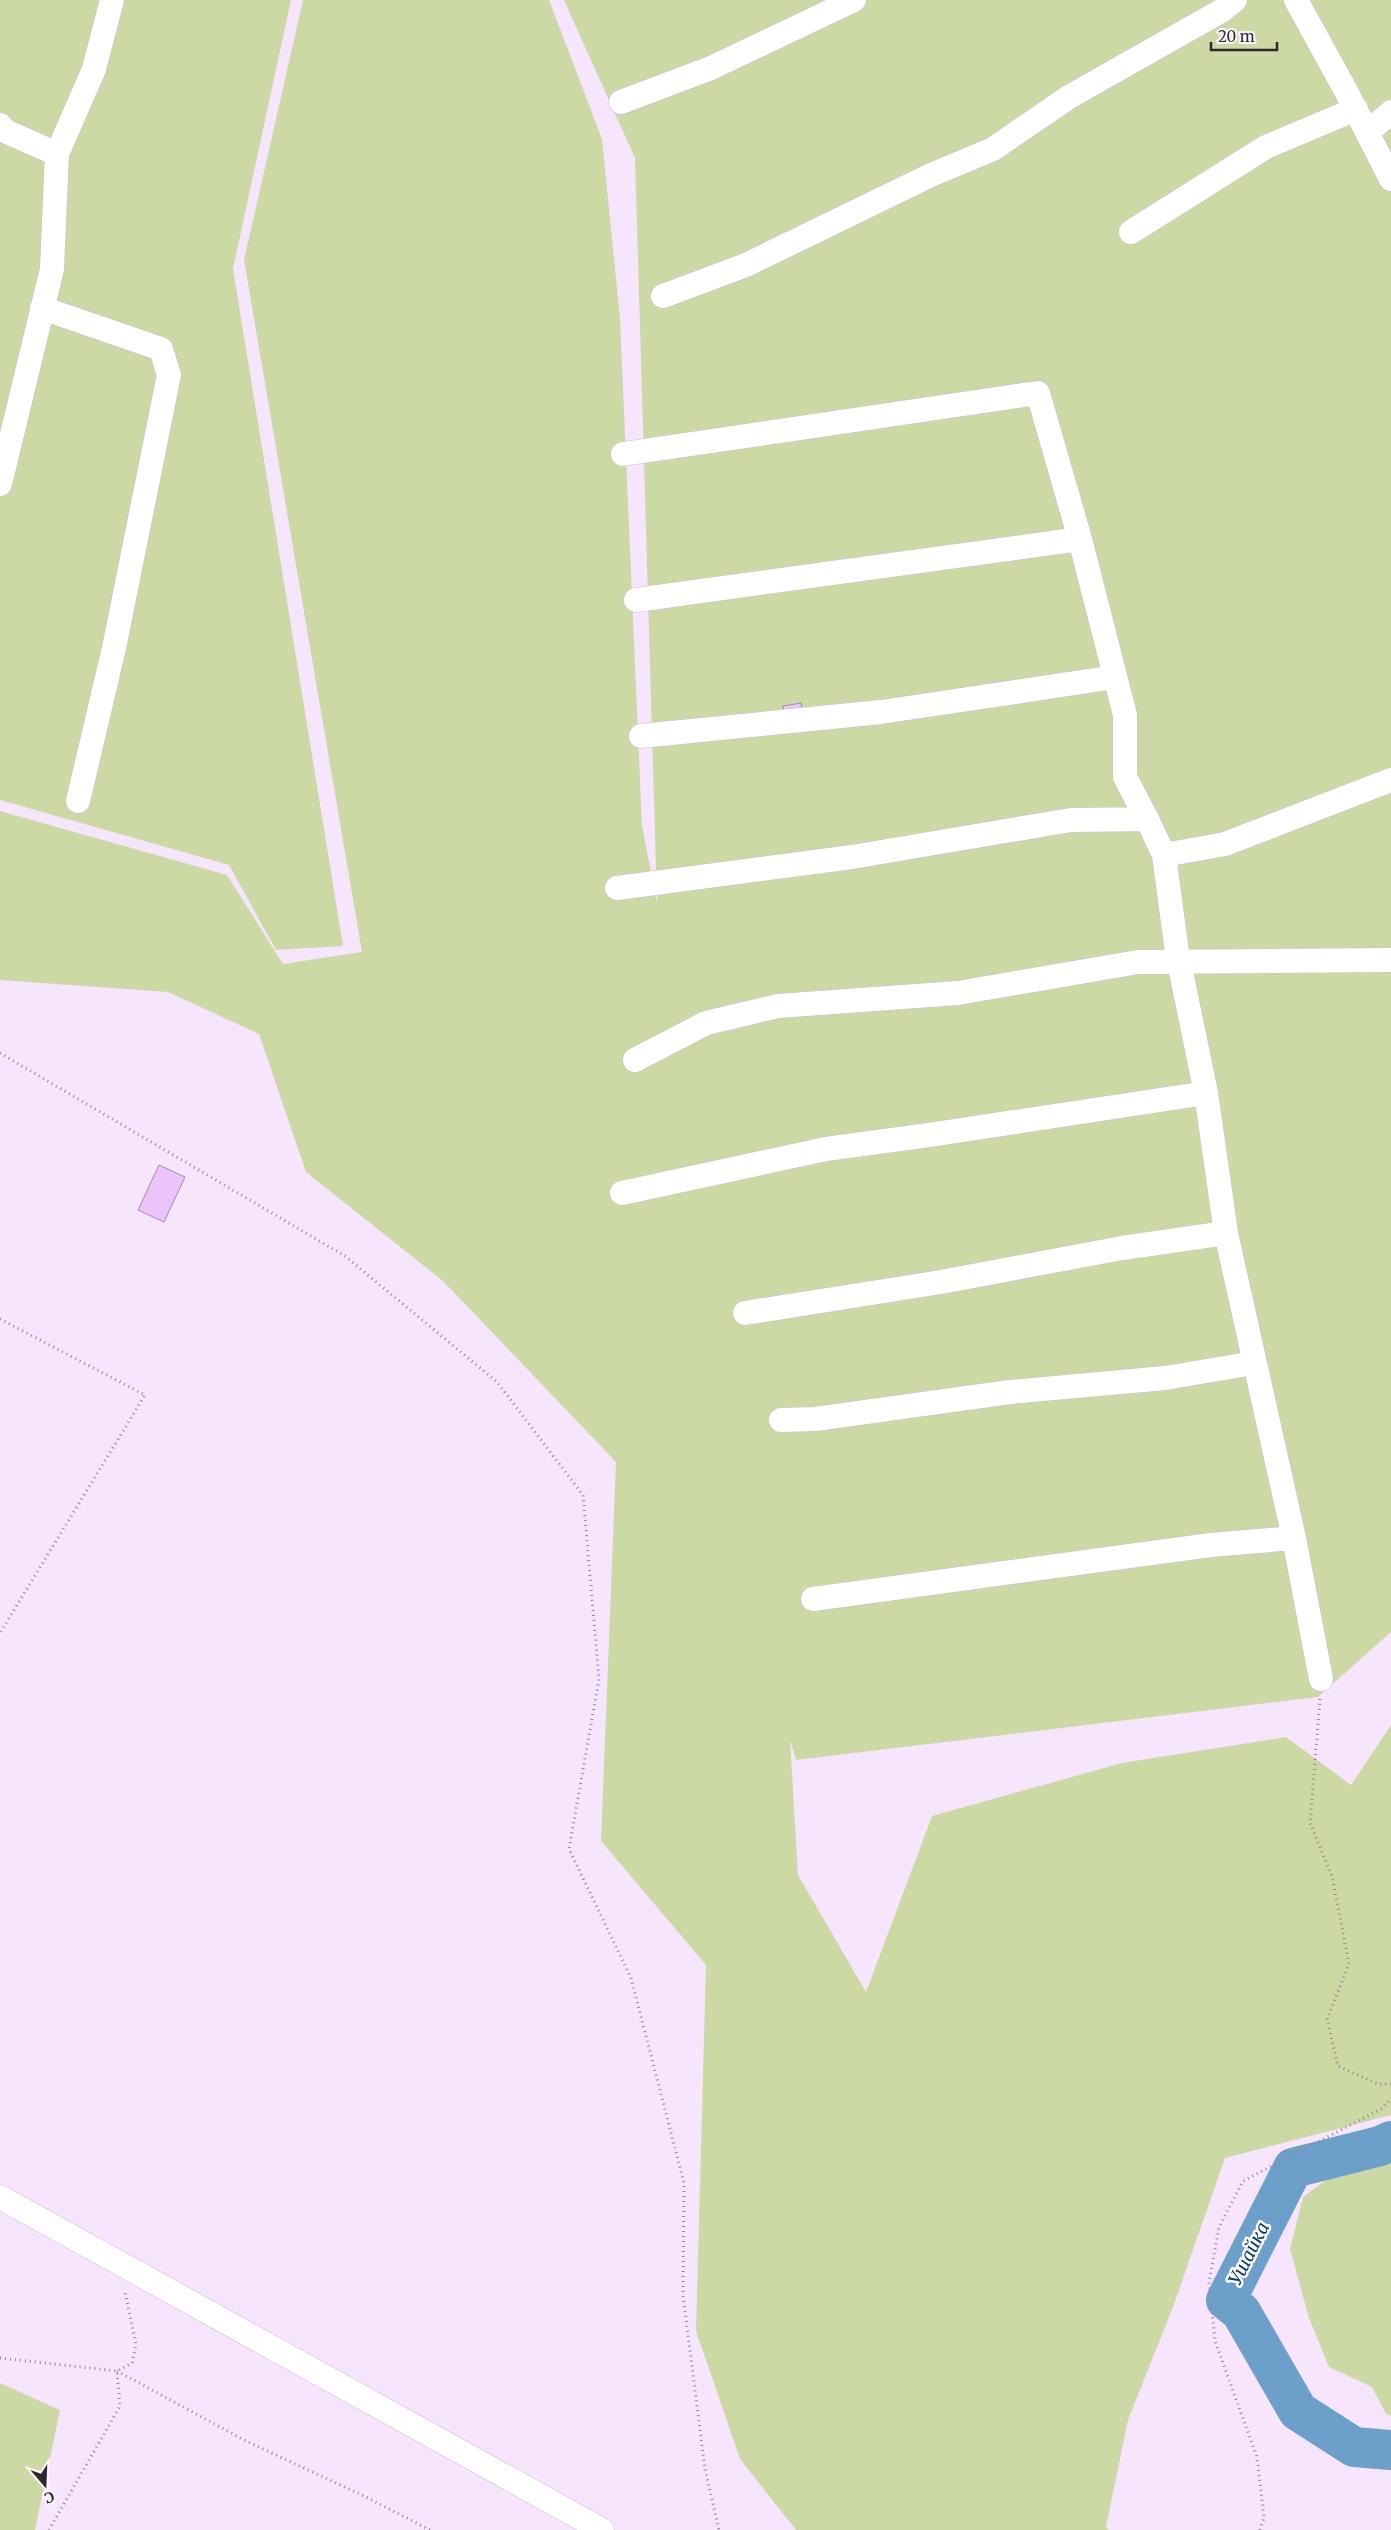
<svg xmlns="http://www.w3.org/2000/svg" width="1391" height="2530" font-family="Merriweather,serif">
<rect width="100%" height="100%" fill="#f7e5fd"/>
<path fill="#ccd9a5" d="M0,0h291l-58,269 110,677 -67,4 -47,-85 -229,-65z
M303,0h246l53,139 18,180 22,507 15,77 -22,-745 -71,-158h827v1632l-73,65 -522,63 -6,-20 8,135 68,117 66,-176 190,-53 164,-26 65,48 40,-60v390l-166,43 -52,149 -45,113 -22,107 3,3h-313l-56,-71 -44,-128 10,-366 -105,-124 15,-379 -173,-181 -137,-109 -47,-138 -91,-42 -168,-12v-169l227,64 56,89 79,-12 -118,-692z
M1391,2163v253l-5,-2 -14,-27 -43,-20 -20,-49 -19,-69 13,-52 35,-26z
M0,2383l60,27 -25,120h-35z"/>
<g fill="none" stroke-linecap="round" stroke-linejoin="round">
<path stroke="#6c9fca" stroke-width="40" d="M1391,2141l-11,5 -87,22 -67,132 15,12 57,99 56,36 37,3"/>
</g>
<path fill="#edc4f9" stroke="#a28da8" d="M801,703l2,11 -18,3 -2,-11z
M159,1165l26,12 -21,45 -26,-12z"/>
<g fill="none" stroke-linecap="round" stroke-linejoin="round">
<g stroke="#d0bbd7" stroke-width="25">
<path id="minor" d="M1296,0l50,91 45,88
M621,102l90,-34 143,-68
M0,125l5,6 52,23
M1368,132l23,-20
M1131,232l135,-85 90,-38
M663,296l83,-31 185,-90 62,-26 76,-52 152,-86 14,-11
M42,308l119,41 8,26 -55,273 -36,153
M623,454l415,-61 42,146 45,176v62l22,42
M0,484l52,-215 5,-115 37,-85 18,-69
M636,600l444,-61
M641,736l240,-24 234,-35
M1164,855l61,-11 166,-64
M617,888l235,-31 219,-37 76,-1 17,36 13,97 29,141 20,140 68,305 27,141
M635,1060l71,-37 72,-17 180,-13 180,-31 253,-2
M622,1193l204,-44 103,-14 277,-42
M745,1313l196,-31 181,-34 104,-15
M781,1420l34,-1 195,-27 155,-14 89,-15
M813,1599l398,-54 83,-7
M0,2197l602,333"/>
</g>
<path stroke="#938597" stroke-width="3" stroke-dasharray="1 4" stroke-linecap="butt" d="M0,1053l345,203 152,126 86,113 16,184 -30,170 62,129 53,205 -1,112 22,174 14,61
M0,1319l145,76 -145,238
M1320,1699l-10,124 22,53 17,88 -22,55 11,47 40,18h13
M0,2358l117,13 15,-8 4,-19 -11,-52
M117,2371l129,70 118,55 66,34
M49,2530l71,-124 -3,-35
M1260,2530l4,-13 -7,-60 -42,-116 -6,-59 10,-55 24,-46 138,-72 10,-10"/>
<use href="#minor" stroke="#fff" stroke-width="24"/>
</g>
<g text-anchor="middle" stroke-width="5" stroke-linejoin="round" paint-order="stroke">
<g font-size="18" font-style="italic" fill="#003f68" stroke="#fdf8fe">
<text transform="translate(1249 2254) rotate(-63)" y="6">Ушайка</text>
</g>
</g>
<g transform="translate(45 2485) rotate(161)" stroke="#fdf8fe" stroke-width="4" paint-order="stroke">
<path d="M0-4L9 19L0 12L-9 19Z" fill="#2f2631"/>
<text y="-8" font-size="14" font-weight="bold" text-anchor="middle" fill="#2f2631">С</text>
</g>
<path d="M1211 42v8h66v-8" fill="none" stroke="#2f2631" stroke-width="2.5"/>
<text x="1218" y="42" font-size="15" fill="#2f2631" stroke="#fdf8fe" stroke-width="4" paint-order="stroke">20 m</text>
</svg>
